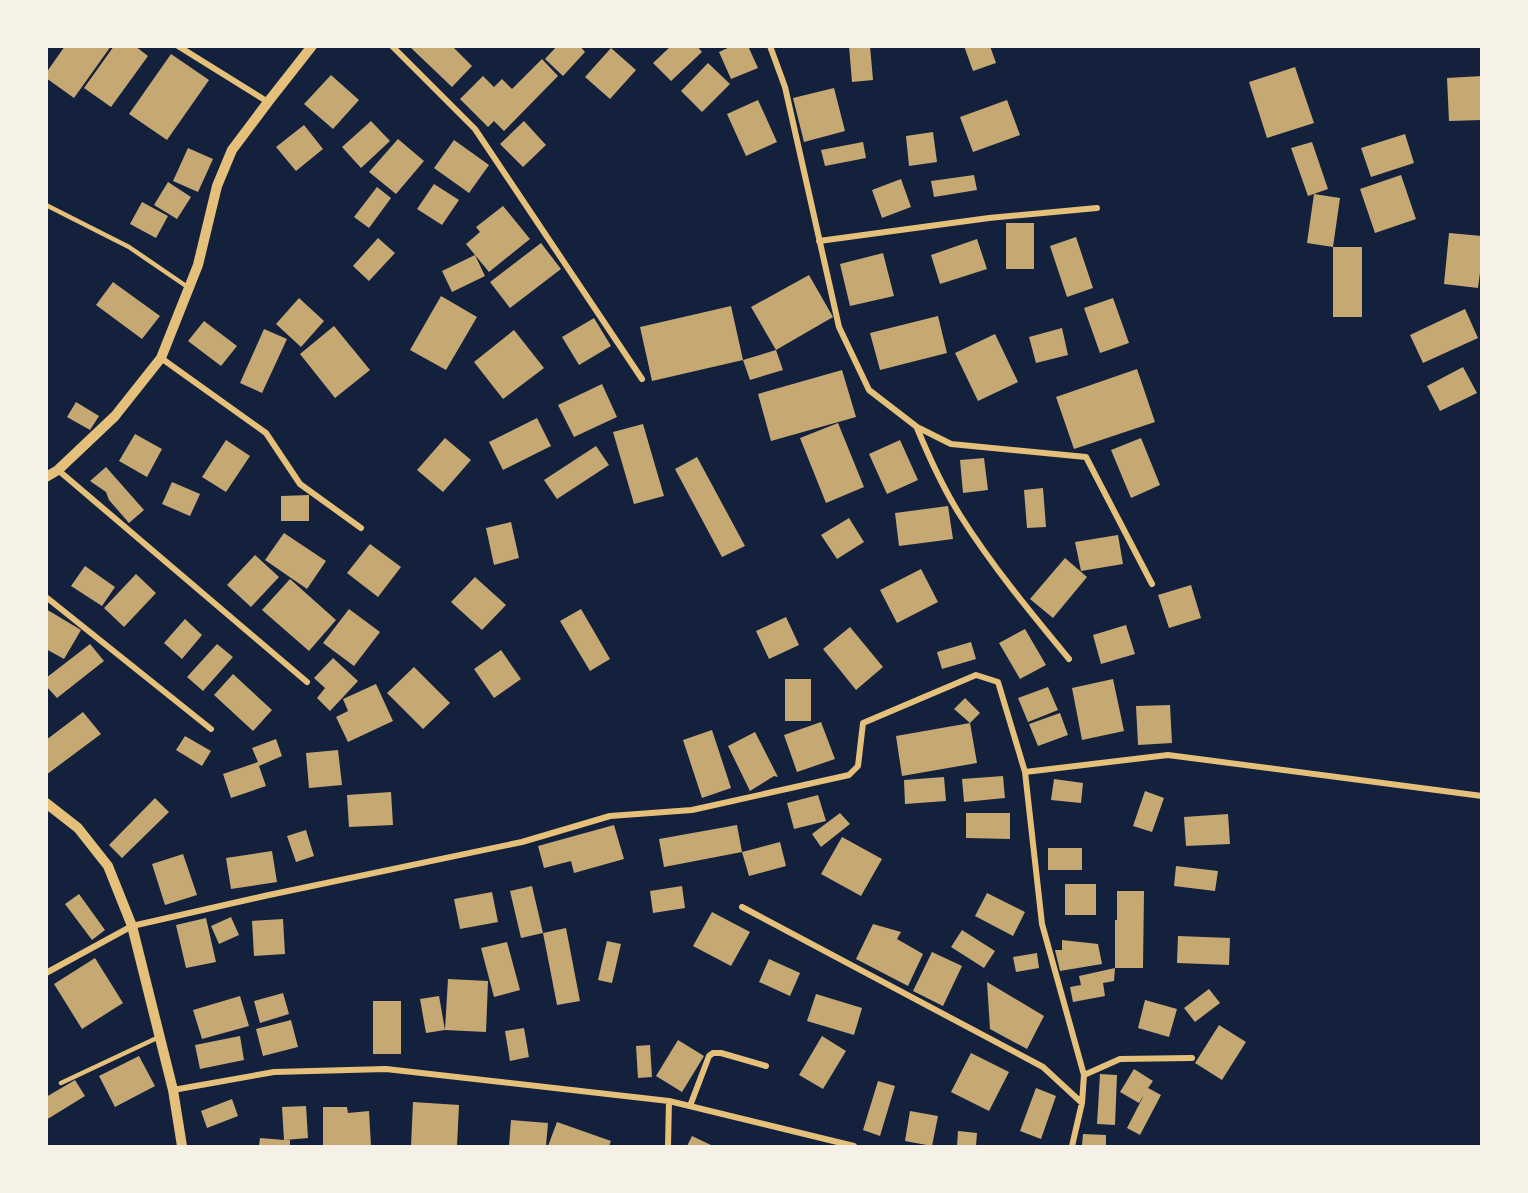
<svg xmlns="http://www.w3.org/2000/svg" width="1528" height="1193" font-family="'Asap Condensed',sans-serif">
<rect width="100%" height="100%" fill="#14213d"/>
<path fill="#c6a872" d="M65,46h46l-37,52 -28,-20v-5z
M114,46h21l13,10 -37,51 -27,-19z
M409,46h43l20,20 -20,21z
M557,46h23l5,6 -22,24 -18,-17z
M671,46h26l5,6 -31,29 -18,-18z
M732,46h16l10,22 -27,11 -12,-27z
M849,46h21l3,34 -21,2z
M964,46h26l6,17 -23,8z
M611,48l25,22 -26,29 -25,-22z
M171,54l38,26 -42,60 -38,-26z
M542,59l16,17 -54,55 -10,-10 -6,6 -28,-28 23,-23 11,11 8,-8 10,10z
M708,63l22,21 -28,28 -21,-21z
M1295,67l19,56 -47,15 -18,-56z
M331,75l28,25 -26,29 -29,-25z
M1482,76v44l-33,1 -2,-43z
M834,88l11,43 -41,11 -11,-44z
M758,100l19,42 -31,14 -19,-42z
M1007,100l13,35 -47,17 -13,-35z
M371,121l19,20 -29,27 -19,-21z
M524,121l22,24 -23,22 -23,-23z
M304,125l19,24 -27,22 -20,-24z
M933,132l4,30 -28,4 -3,-30z
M1405,134l9,29 -43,14 -10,-29z
M398,139l26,22 -28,33 -27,-22z
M454,140l35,25 -20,28 -35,-25z
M863,142l3,16 -41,8 -4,-16z
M1312,142l16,47 -20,7 -17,-48z
M188,148l25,11 -15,33 -25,-11z
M974,175l3,15 -43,7 -3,-16z
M1401,175l15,44 -41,14 -15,-44z
M901,179l10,28 -29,11 -10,-28z
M168,182l23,15 -14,22 -23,-14z
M434,184l25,16 -17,25 -25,-16z
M377,187l14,11 -22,30 -15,-11z
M1314,194l26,4 -7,49 -26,-4z
M142,202l26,14 -12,22 -26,-14z
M503,206l27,33 -41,33 -23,-28 14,-12 -4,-5z
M1006,223h28v46h-28z
M1449,233l33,3v21l-4,31 -34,-4z
M1076,237l17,51 -26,9 -17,-51z
M378,238l17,15 -26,28 -16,-15z
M977,239l10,30 -47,15 -9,-29z
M541,243l20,26 -51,39 -20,-26z
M1333,247h29v70h-29z
M883,253l11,43 -44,10 -10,-42z
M475,255l10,21 -33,16 -10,-21z
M809,275l24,42 -57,33 -25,-43z
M113,282l47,34 -18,23 -46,-34z
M441,296l36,21 -31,53 -36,-20z
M299,298l25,23 -23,26 -25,-23z
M1113,298l16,45 -29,10 -16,-45z
M731,306l12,54 -91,21 -12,-54z
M1465,309l13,29 -55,25 -13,-28z
M938,316l9,37 -67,17 -10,-37z
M594,318l17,28 -32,19 -17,-28z
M204,321l33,25 -16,20 -33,-25z
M334,326l36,44 -35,28 -35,-44z
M1062,328l6,27 -32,8 -7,-26z
M264,329l23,10 -25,54 -22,-10z
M514,330l30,38 -41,31 -29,-37z
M995,334l23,48 -40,19 -23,-48z
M776,350l7,20 -33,10 -7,-20z
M1463,367l14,26 -37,18 -13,-25z
M1137,369l18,53 -81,27 -18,-52z
M842,370l14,47 -85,24 -13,-47z
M602,384l15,33 -43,20 -16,-32z
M76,402l23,14 -9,14 -23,-13z
M537,418l14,28 -48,24 -14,-28z
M838,423l26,64 -38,16 -26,-65z
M643,424l21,72 -30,8 -21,-72z
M135,434l27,15 -15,28 -28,-16z
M445,438l26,22 -28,32 -26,-22z
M1141,438l19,47 -29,13 -20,-48z
M226,440l24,16 -24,36 -24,-15z
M900,440l18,40 -31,14 -18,-40z
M596,446l13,19 -52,34 -13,-19z
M697,457l48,89 -23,11 -47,-88z
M984,458l4,32 -25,3 -3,-33z
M106,467l38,43 -15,13 -20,-23 -3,-8 -16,-11z
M172,482l28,12 -10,22 -28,-12z
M1043,488l3,39 -19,1 -3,-38z
M309,495v26h-28v-25z
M948,506l5,33 -54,7 -4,-33z
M849,518l15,24 -27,17 -16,-24z
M511,522l8,36 -25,7 -8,-37z
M284,533l42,28 -19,28 -42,-29z
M1118,535l5,29 -42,7 -6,-29z
M370,544l31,23 -23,30 -31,-24z
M255,555l24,22 -28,30 -24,-22z
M1065,558l22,19 -34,41 -23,-19z
M85,566l30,21 -13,19 -31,-20z
M921,569l17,33 -41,21 -17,-33z
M136,574l20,19 -32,34 -20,-19z
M475,577l31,28 -24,25 -31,-28z
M290,579l46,41 -27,31 -47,-41z
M1191,585l10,33 -32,10 -11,-33z
M46,609l35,21 -17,29 -18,-10z
M349,609l31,23 -26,34 -31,-23z
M581,609l29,50 -20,12 -30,-50z
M786,617l13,28 -30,14 -13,-28z
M185,619l17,16 -20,24 -18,-16z
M1126,625l9,29 -34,10 -8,-29z
M850,627l33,40 -27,23 -33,-41z
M1025,629l21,36 -26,14 -21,-36z
M971,642l5,17 -34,10 -5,-17z
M90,644l14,17 -47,37 -11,-12v-8z
M217,644l16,13 -30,34 -16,-14z
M501,650l20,29 -27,19 -20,-29z
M333,658l25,23 -28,30 -13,-13 8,-10 -11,-10z
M414,667l36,36 -27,26 -36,-36z
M233,674l39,36 -19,21 -39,-36z
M785,679h26v42h-26z
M1113,679l11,52 -42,9 -10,-52z
M376,684l17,37 -45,21 -12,-25 12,-6 -5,-12z
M1048,687l10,23 -30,12 -10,-24z
M965,698l15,15 -10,10 7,40 -75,13 -6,-40 74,-13 -16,-14z
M1170,705l2,38 -34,2 -2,-39z
M83,712l18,22 -55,41v-35z
M1060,713l8,22 -30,11 -9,-22z
M821,722l14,37 -38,13 -13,-37z
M712,730l19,58 -29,10 -19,-58z
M755,732l23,45 -4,-1 -24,15 -22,-45z
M185,736l26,15 -9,15 -26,-16z
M276,739l6,17 -23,10 7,20 -35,12 -8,-24 35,-12 -6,-14z
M338,750l4,35 -33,3 -3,-35z
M1003,776l2,22 -41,4 -2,-23z
M944,777l2,24 -41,3 -1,-24z
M1054,779l29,4 -2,20 -30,-3z
M1145,791l19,7 -12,34 -19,-6z
M391,792l2,33 -44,2 -2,-32z
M818,795l8,26 -32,8 -7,-26z
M155,798l14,14 -47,46 -13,-13z
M840,813l10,11 -29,23 -9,-13z
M966,813h44v26l-44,-1z
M1228,814l2,30 -44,2 -2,-29z
M614,825l10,34 -50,14 -3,-12 -27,7 -6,-22z
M737,825l5,27 -78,15 -5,-28z
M306,830l8,26 -18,6 -9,-26z
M842,837l40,22 -21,37 -40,-22z
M780,842l6,24 -37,10 -7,-24z
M1048,848h34v22h-34z
M272,851l5,31 -46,7 -5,-31z
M183,854l14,41 -32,10 -13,-41z
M1176,866l42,5 -3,20 -41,-5z
M1065,884h31v31h-31z
M532,886l11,47 -22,5 -11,-47z
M682,886l3,22 -32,5 -3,-22z
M1117,891h27l-1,77h-28v-48h2z
M492,892l6,30 -38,7 -6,-30z
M987,893l38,19 -12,24 -38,-20z
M79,894l26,36 -13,10 -27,-36z
M712,912l38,20 -19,34 -38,-20z
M231,917l8,18 -20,9 -8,-18z
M206,918l10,44 -30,6 -10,-43z
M283,919l2,35 -31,2 -2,-35z
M873,924l28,8 -4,7 26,15 -15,32 -52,-27z
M566,928l14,73 -23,4 -14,-72z
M962,930l33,21 -11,17 -33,-21z
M1178,936l52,2 -1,27 -52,-2z
M1062,940l36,4 4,20 -42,7 -5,-21h7z
M607,941l14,3 -9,39 -14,-3z
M507,942l13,48 -26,7 -13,-49z
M932,952l30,14 -19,40 -30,-15z
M1037,953l2,15 -23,4 -3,-15z
M95,958l28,45 -41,26 -28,-45z
M769,959l31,14 -10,23 -31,-14z
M1115,968l-1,13 -11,2 2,13 -32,6 -3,-15 11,-2 -2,-9z
M448,979l40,2 -2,51 -41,-2 -19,3 -6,-34 19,-3 6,34z
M987,982l57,34 -17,33 -37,-20z
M1209,989l11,14 -25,19 -11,-14z
M283,993l6,21 -29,9 -6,-22z
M816,994l46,14 -8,27 -47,-14z
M240,996l9,30 -47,13 -9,-29z
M1145,1000l32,9 -8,28 -31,-9z
M373,1001h28v53h-28z
M291,1020l7,27 -35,9 -7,-27z
M1219,1025l27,17 -24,38 -27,-17z
M524,1028l5,29 -19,4 -5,-30z
M240,1036l4,24 -44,9 -5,-24z
M822,1036l24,15 -23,38 -24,-14z
M678,1040l26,16 -22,36 -26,-16z
M650,1045l2,32 -14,1 -2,-32z
M971,1053l38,19 -20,39 -38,-19z
M139,1056l16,30 -40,21 -16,-31z
M1134,1069l19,12 -5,7 13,7 -21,40 -13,-7 17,-33 -5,8 -19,-11z
M1100,1074l17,1 -2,50 -18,-1z
M75,1080l10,16 -39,24v-23z
M878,1081l17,5 -15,50 -17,-6z
M1036,1088l20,8 -15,43 -21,-8z
M232,1099l6,17 -31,12 -6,-17z
M413,1102l46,3 -2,41h-46z
M306,1106l2,32 -23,2h5v6h-31l1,-8 24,2 -2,-33z
M323,1107h24l1,6 21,-2 2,35h-48z
M910,1111l28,5 -6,30 -27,-5z
M511,1120l37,3 -2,23h-37z
M557,1122l54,19 -2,5h-61z
M958,1131l19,2 -1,13h-19z
M1083,1134l23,1v11h-24z
M692,1136l21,10h-26z"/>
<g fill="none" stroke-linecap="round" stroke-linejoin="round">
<path stroke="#e5c07b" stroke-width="4.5" d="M46,205l83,42 60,41
M61,1083l98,-46"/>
<path stroke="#e5c07b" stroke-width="6" d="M178,46l90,56
M392,46l83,83 167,250
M770,46l15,41 54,240 30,63 48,37 34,17 135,13 66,127
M819,241l170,-23 108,-10
M161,358l105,75 34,51 61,44
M917,428c12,29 26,60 43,87 32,51 71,98 109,144
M58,470l249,212
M46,597l165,132
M1025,772l17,152 42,151 -2,28 -10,43
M742,907l301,160 39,36
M46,973l86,-47 137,-31 253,-53 88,-26 82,-6 157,-35 9,-9 5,-43 113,-48 22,7 27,90 143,-17 314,41
M1084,1075l36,-16 72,-1
M173,1090l101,-18 112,-3 283,32 185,45
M690,1106l19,-50 4,-3h8l45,13
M668,1146l1,-45"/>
<path stroke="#e5c07b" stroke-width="10" d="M46,477l12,-7 57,-54 46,-58 37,-93 19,-79 15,-36 36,-48 44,-56
M46,803l32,25 30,38 24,60 41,164 9,56"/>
</g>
<rect width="1528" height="1193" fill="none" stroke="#f6f1e7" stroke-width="96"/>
</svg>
